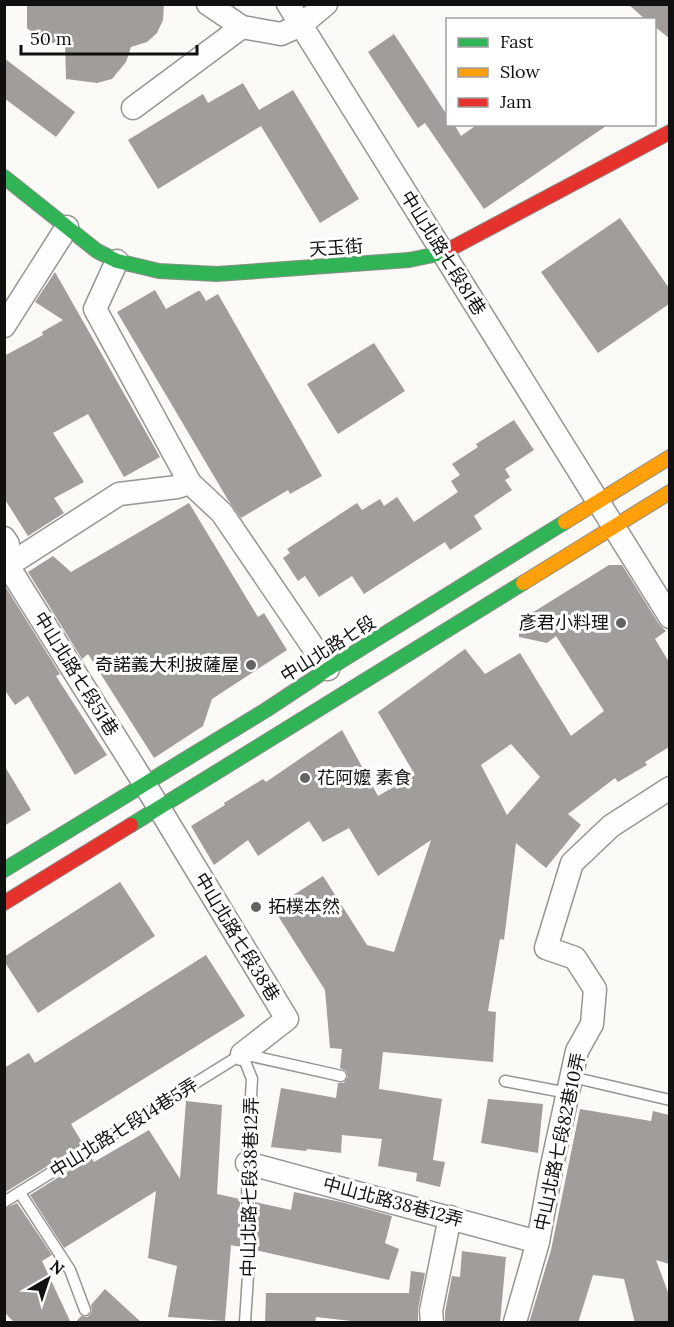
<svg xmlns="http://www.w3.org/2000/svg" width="674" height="1327" font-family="Lora,'Noto Sans TC',serif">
<rect width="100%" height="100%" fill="#fcfaf6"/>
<path fill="#a09d9b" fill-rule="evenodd" d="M27,4h137l-1,16 -6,13 -10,9 -16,5 -5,15 -14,17 -15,4 -31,-4 -1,-38 -20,3 -18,-16z
M628,4h41v34l-15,-12v-6h-8z
M394,34l53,81v9h7l7,12 17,-12h131l-125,85 -59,-86 -7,5 -50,-76z
M4,58l71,54 -19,25 -52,-39z
M243,83l16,27 34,-20 66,109 -39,24 -59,-97 -103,63 -30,-49 75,-46 5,9z
M620,218l49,70v16l-71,49 -57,-81z
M55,272l105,185 -36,20 -36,-63 -35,19 31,49 -30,16 10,15 -36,23 -24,-38v-142l39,-21 -1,-3 21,-12 -28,-18z
M155,290l11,19 32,-18h2l6,10 12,-7 104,182 -32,18 -2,-4 -47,28 -13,-18 -111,-188z
M374,343l31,48 -67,43 -31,-50z
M514,420l20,30 -29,19 5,8 -5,3 7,10 -38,26 8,13 -32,21 -5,-8 -81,52 -12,-18 -33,21 -14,-21 -7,5 -15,-23 7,-5 -3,-4 70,-46 5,7 18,-11 4,7 13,-9 17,25 44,-30 -7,-11 9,-6 -8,-11 26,-17 -2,-3z
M189,503l69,114 6,-4 23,37 -75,49 -9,27 -49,32 -66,-104 -6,5 -54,-87 25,-16 18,16z
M609,565h13l37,59 7,7 -11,8 14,23v85l-24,15 2,3 -29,17 -3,-4 -47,36 13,11 -35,43 -30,-25 -12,97 -4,-1 -12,72 8,1 -3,50 -110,-10 -4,37 63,10 -9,61 12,2 -5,25 -24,-6 1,-8 -39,-7 4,-27 -40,-4 -1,18 -34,-4 -1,2 -35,-4 10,-59 55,10 2,-15h6l4,-6 -2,-6 -6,-3 2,-19 -12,-1 -5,-58 -52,-82 50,-32 44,69 27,7 37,-112 -53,36 -29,-48 -26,14 -14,-21 -51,35 -10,-16 -34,25 -23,-39 34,-21 -1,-2 39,-24 3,3 76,-52 36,66 37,-21 -37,-63 87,-63 20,25 35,-21 51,83 33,-25 -48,-75 -9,7 -28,-6v-21l16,-5zM511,744l29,33 -33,38 -26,-50z
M5,586l55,88 -4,2 51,79 -32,20 -47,-79 -13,9 -11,-16z
M4,765l27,45 -27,16z
M120,882l35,54 -117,77 -34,-52v-4z
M206,955l39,61 -174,108 12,20 -79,49v-125l25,-15 6,10z
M488,1099l55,5 -5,49 -57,-10z
M186,1101l36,4 -5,89 23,5v48l-9,-2 -6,76 -57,-4 9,-51 -29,-8 8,-67 -92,57 -34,-53 61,-38 3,5 55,-32 31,49z
M580,1109l71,12 2,-10 16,4v149l-13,-4 13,35v28h-34l-11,-44 -31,-4 -15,48h-49l22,-73z
M294,1192l47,10 51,14 -7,27 14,6 -10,31 -134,-30v-48l36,8z
M17,1203l35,52 -10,6 29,62h-56l-11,-11v-103z
M462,1251l44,6 -6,66h-55v-11l7,-36 8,1z
M411,1271l14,2 -7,36v14h-49l-53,-6 -1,6h-50l1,-30h143z
M105,1289l37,34h-67l6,-7 6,1 3,-2 2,-4 -1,-6z"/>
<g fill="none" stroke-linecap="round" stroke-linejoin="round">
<g stroke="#969594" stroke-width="13">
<path id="lane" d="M242,1054l10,25 -5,84 1,113 -3,46
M243,1054l98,22
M572,1077l98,23
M505,1081l63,12
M20,1193l50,77 15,40
M4,1202l238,-148"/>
</g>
<g stroke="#969594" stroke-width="25">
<path id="street" d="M208,4l34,23 39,7 20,-9 25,-21
M288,4l382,613
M133,108l109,-81
M117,261l-22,48 95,174 32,30 106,156
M4,326l63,-99
M4,538l4,6v22l136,217 143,236 -45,35
M4,568l115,-74 58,-7 13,-4
M247,1163l291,79
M432,1322l-1,-11 19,-94
M515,1322l23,-80 13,-72 26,-119 15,-27 3,-35 -20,-31 -29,-10 26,-85 39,-37 59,-38"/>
</g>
<g stroke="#8d8c8a" stroke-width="16">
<path id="fast" d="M4,177l93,74 20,10 42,10 58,3 192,-14 34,-7 7,-4
M131,825l392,-242
M4,870l262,-160 62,-41 237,-147"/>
</g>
<g stroke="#8d8c8a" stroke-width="16">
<path id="slow" d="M565,522l105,-65
M523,583l147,-91"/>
</g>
<g stroke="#8d8c8a" stroke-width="16">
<path id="jam" d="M450,249l220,-117
M4,903l127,-78"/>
</g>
<use href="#lane" stroke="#fffefe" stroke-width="10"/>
<use href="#street" stroke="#fffefe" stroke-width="22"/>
<use href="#fast" stroke="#30b455" stroke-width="14"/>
<use href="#slow" stroke="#ff9f0a" stroke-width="14"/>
<use href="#jam" stroke="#e5322d" stroke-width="14"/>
</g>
<g fill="#636260" stroke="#fff" stroke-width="2">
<circle cx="621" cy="623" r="6"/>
<circle cx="251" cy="665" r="6"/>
<circle cx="305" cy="778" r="6"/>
<circle cx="256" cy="907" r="6"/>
</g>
<g text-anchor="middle" stroke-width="6" stroke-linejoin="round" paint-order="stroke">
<g font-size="18" fill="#101010" stroke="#fff">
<text transform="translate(336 248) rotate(-4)" y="6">天玉街</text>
<text transform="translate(443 253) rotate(58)" y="6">中山北路七段81巷</text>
<text transform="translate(328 649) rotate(-32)" y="6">中山北路七段</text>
<text transform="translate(76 674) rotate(58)" y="6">中山北路七段51巷</text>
<text transform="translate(237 937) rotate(59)" y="6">中山北路七段38巷</text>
<text transform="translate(124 1128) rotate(-32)" y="6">中山北路七段14巷5弄</text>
<text transform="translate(560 1142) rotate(-78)" y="6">中山北路七段82巷10弄</text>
<text transform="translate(250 1187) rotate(-89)" y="6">中山北路七段38巷12弄</text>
<text transform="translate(393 1202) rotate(15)" y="6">中山北路38巷12弄</text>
</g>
<g font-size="18" fill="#101010" stroke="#fff" text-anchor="end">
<text x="609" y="629">彥君小料理</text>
<text x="239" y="671">奇諾義大利披薩屋</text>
<text x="317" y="784" text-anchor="start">花阿嬤 素食</text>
<text x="268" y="913" text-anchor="start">拓樸本然</text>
</g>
</g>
<rect width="674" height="1327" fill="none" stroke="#101010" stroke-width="12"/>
<rect x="446" y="18" width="210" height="108" fill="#ffffff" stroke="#9f9f9f" stroke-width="1.5"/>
<rect x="458" y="38" width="30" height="9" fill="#30b455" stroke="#9f9f9f" stroke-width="1.5"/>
<text x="500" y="48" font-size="18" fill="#101010">Fast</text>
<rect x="458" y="68" width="30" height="9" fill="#ff9f0a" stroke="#9f9f9f" stroke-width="1.5"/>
<text x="500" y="78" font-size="18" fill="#101010">Slow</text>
<rect x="458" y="98" width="30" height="9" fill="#e5322d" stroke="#9f9f9f" stroke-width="1.5"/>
<text x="500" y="108" font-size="18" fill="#101010">Jam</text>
<g transform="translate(48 1279) rotate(39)" stroke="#ffffff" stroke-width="4.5" paint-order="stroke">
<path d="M0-4.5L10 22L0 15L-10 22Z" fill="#101010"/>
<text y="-9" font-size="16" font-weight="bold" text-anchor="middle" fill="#101010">N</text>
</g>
<path d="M21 45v9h176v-9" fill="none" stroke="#101010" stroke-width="3"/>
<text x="30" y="45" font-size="18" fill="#101010" stroke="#ffffff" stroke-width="4.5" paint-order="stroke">50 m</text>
</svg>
